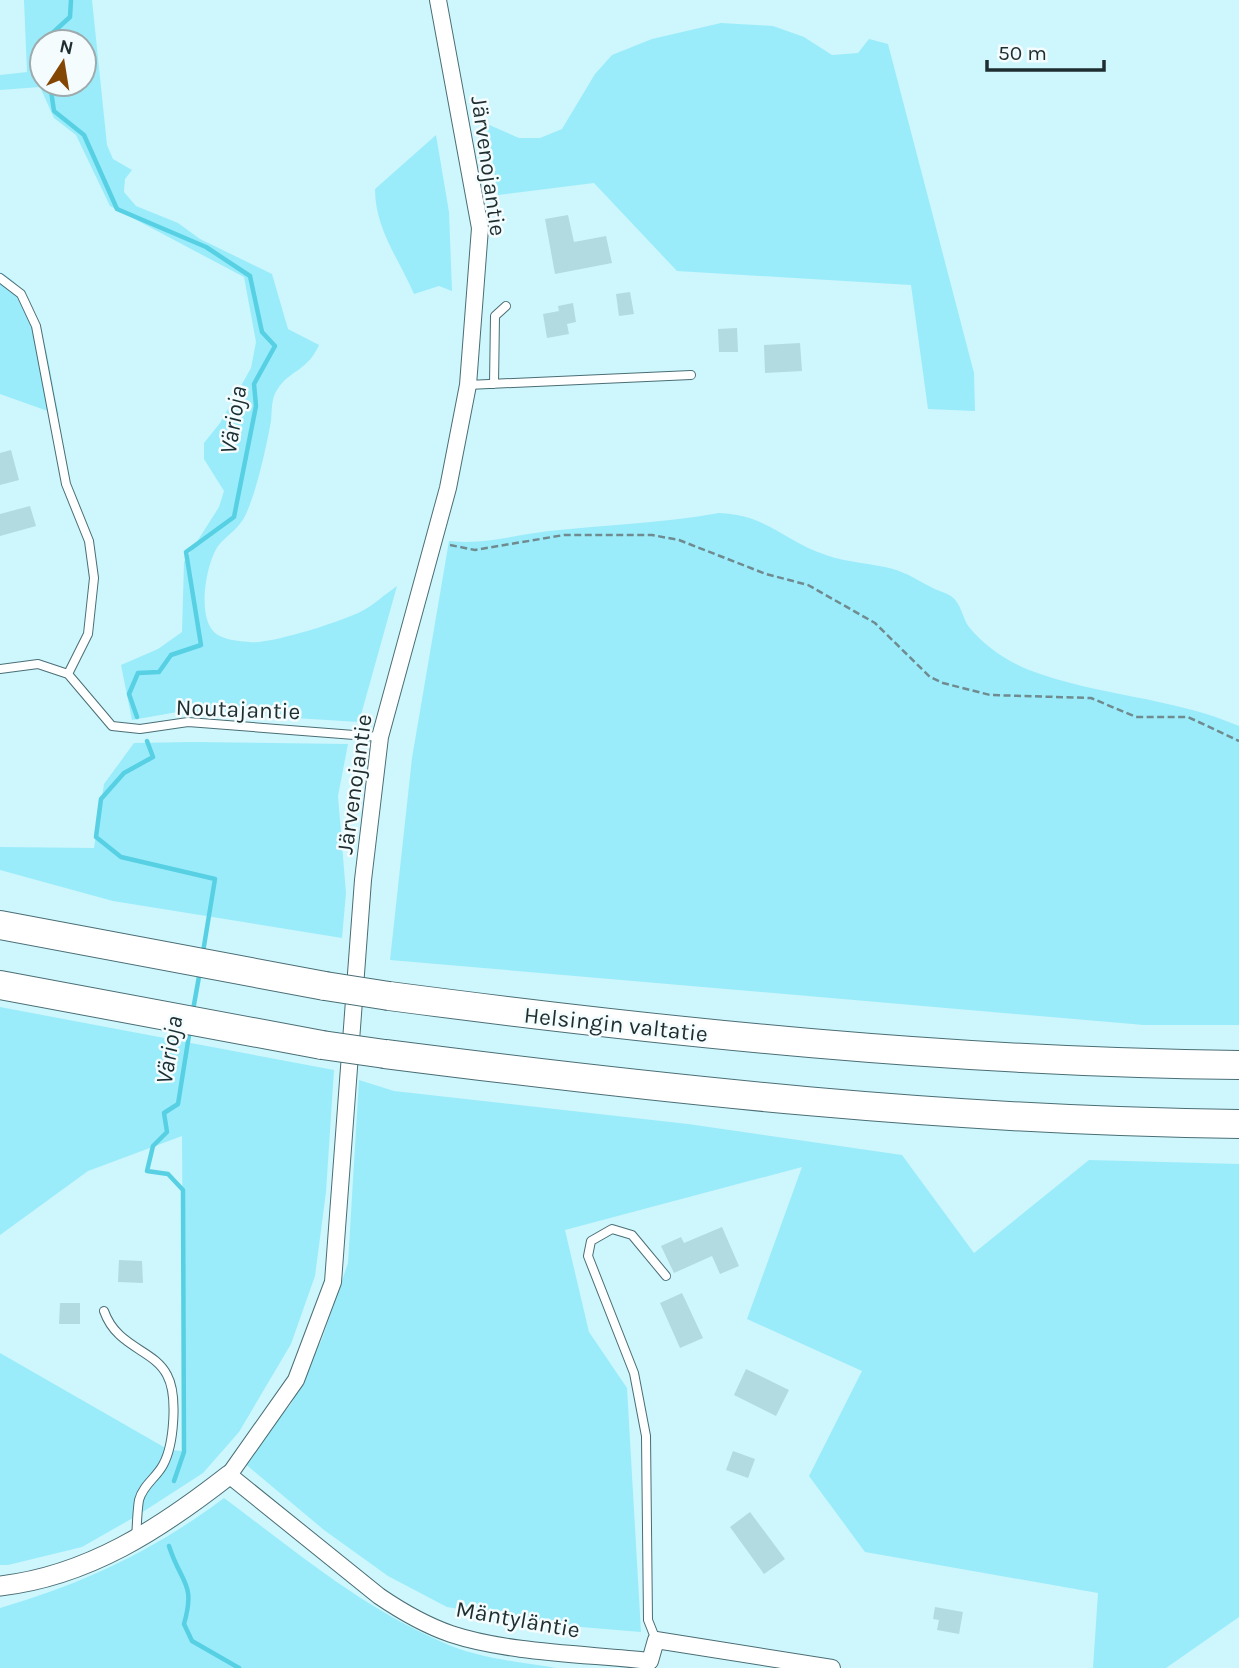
<svg xmlns="http://www.w3.org/2000/svg" width="1239" height="1668" font-family="Karla,sans-serif">
<rect width="100%" height="100%" fill="#cef6fd"/>
<path fill="#9aecfa" fill-rule="evenodd" d="M24,0h68l15,145 6,14 19,11 -7,9 -1,13 12,14 42,17 22,16 72,35 16,55 31,16c-12,27 -30,25 -42,45 -6,9 -5,21 -6,31 -5,27 -14,69 -25,93 -6,14 -19,21 -28,32 -12,18 -21,69 -4,86 8,8 25,9 35,10 20,3 94,-21 113,-31 12,-6 23,-17 35,-25l-38,136 -176,-11 -51,9 -11,-55 37,-16 24,-17 2,-70 35,-55 5,-16 -20,-32v-16l16,-20 31,-55 5,-26 -12,-65 -134,-71 -34,-71 -22,-17 -14,-31 -40,3v-15l27,-3zM42,42h42v42h-42z
M721,23l52,3 31,11 28,18 26,-2 11,-14 19,5 86,329 1,38 -47,-2 -17,-124 -234,-14 -83,-88 -96,12 -11,-71 32,14h21l22,-9 33,-55 17,-19 40,-16z
M436,135l13,77 3,79 -13,-5 -25,8c-15,-35 -39,-65 -39,-105z
M0,272c45,23 48,97 59,143l-59,-21z
M719,513c49,2 65,28 107,42 22,8 45,8 67,14 14,4 26,12 38,18 6,4 14,5 20,9 11,8 11,22 18,31 15,19 38,34 60,43 68,26 143,27 210,56v299h-95l-754,-65 22,-202 37,-217c38,4 64,-6 100,-10 57,-6 114,-8 170,-18z
M194,742l154,2 -10,52 8,97 -4,45 -229,-37 -113,-31v-23l94,1 10,-64 30,-41z
M0,1007l334,63 -8,122 -11,84 -24,68 -52,88 -36,41 -65,42 -56,32 -74,18h-8v-212l169,97 15,1 -2,-315 -94,35 -88,64z
M359,1080l35,11 294,33 214,31 72,98 115,-93 150,4v453l-73,51h-73l5,-75 -233,-41 -56,-76 53,-105 -115,-52 55,-152 -237,63 24,102 38,56 14,244 -84,-7 -110,-18 -59,-31 -64,-46 -81,-68 48,-58 31,-65 26,-76z
M224,1498c70,52 137,109 218,144 34,16 77,20 114,26h-556v-60c85,-25 153,-57 224,-110z"/>
<g fill="none" stroke-linecap="round" stroke-linejoin="round">
<path stroke="#57d0e3" stroke-width="4.5" d="M47,42v-4l23,-21 1,-17
M50,84l4,27 30,24 33,74 89,38 44,29 12,56 13,14 -21,38 2,22 -22,111 -48,35 15,93 -30,10 -12,17 -21,1 -9,21 8,23
M147,741l6,16 -29,16 -23,26 -5,38 25,20 94,22 -12,73
M193,1010l7,-39
M174,1481l10,-29 -1,-262 -15,-16 -21,-3 6,-25 14,-14 -3,-19 14,-9 12,-75
M169,1546c12,38 27,36 15,78l8,17 47,27"/>
</g>
<path fill="#b2dae1" d="M568,215l6,27 32,-6 6,27 -57,11 -10,-55z
M630,292l4,22 -15,2 -3,-22z
M573,303l3,19 -9,2 2,10 -22,4 -4,-24 16,-3 -1,-5z
M737,328l1,24h-19l-1,-23z
M800,343l2,28 -37,2 -1,-28z
M11,450l8,30 -19,5v-32z
M30,506l6,20 -36,10v-22z
M722,1227l17,39 -19,8 -8,-18 -38,17 -13,-27 20,-9 3,6z
M119,1260l23,1 1,22 -25,-1z
M682,1293l21,45 -23,10 -20,-45z
M60,1303h20v21h-21z
M746,1369l43,21 -13,26 -42,-21z
M733,1451l22,8 -7,19 -22,-8z
M750,1512l35,47 -21,15 -34,-47z
M935,1607l28,5 -4,22 -22,-4 2,-10 -6,-1z"/>
<g fill="none" stroke-linecap="round" stroke-linejoin="round">
<g stroke="#4a6e75" stroke-width="10">
<path id="service" d="M0,278l21,16 15,32 30,158 23,57 5,37 -6,56 -20,40
M494,384l1,-68 11,-10
M468,385l223,-10
M0,669l38,-5 30,10
M68,674l44,52 28,3 48,-7 192,15
M104,1311c13,37 50,38 63,64 11,20 7,70 -4,90 -7,13 -20,20 -24,35 -2,12 -2,26 -3,38
M656,1640l-8,-20 -2,-184 -12,-63 -46,-117 3,-15 21,-12 20,6 34,41"/>
</g>
<g stroke="#4a6e75" stroke-width="18">
<path id="minor" d="M438,0l42,228 -12,157 -20,103 -68,249 -17,143 -30,402 -37,98 -67,95 150,121c22,15 46,29 72,38 57,19 137,20 199,27l6,-21 176,28"/>
</g>
<g stroke="#4a6e75" stroke-width="21">
<path id="tertiary" d="M0,1586c88,-10 160,-57 229,-111"/>
</g>
<g stroke="#4a6e75" stroke-width="30">
<path id="motorway" d="M0,925l325,61
M0,985l322,60
M389,996c282,37 565,66 850,69
M385,1054c283,36 568,67 854,70"/>
</g>
<path stroke="#708b8f" stroke-width="2.5" stroke-dasharray="7 3.5" stroke-linecap="butt" d="M450,545l25,5 89,-15h88l27,5 87,34 42,11 67,38 55,54 13,6 47,12 101,3 45,19h52l51,24"/>
<use href="#service" stroke="#fff" stroke-width="8"/>
<use href="#minor" stroke="#fff" stroke-width="16"/>
<use href="#tertiary" stroke="#fff" stroke-width="19"/>
<use href="#motorway" stroke="#fff" stroke-width="28"/>
<g stroke="#4a6e75" stroke-width="30" stroke-linecap="butt">
<path id="motorway-bridge" d="M325,986l64,10
M322,1045l63,9"/>
</g>
<use href="#motorway-bridge" stroke="#fff" stroke-width="28"/>
</g>
<g text-anchor="middle" stroke-width="5" stroke-linejoin="round" paint-order="stroke">
<g font-size="23" fill="#1e2e30" stroke="#f4fcfe">
<text transform="translate(489 166) rotate(82)" y="8">Järvenojantie</text>
<text transform="translate(238 709) rotate(2)" y="8">Noutajantie</text>
<text transform="translate(354 784) rotate(-82)" y="8">Järvenojantie</text>
<text transform="translate(616 1024) rotate(6)" y="8">Helsingin valtatie</text>
<text transform="translate(518 1619) rotate(10)" y="8">Mäntyläntie</text>
</g>
<g font-size="24" font-style="italic" fill="#1a2f33" stroke="#f4fcfe">
<text transform="translate(233 420) rotate(-81)" y="8">Värioja</text>
<text transform="translate(169 1050) rotate(-81)" y="8">Värioja</text>
</g>
</g>
<g transform="translate(63 63) rotate(12)"><circle r="33" fill="#f4fcfe" stroke="#9eaaac" stroke-width="2"/>
<path d="M0-5L12 26L0 18L-12 26Z" fill="#844703"/>
<text y="-10" font-size="19" font-weight="bold" text-anchor="middle" fill="#1e2e30">N</text>
</g>
<path d="M987 60v10h117v-10" fill="none" stroke="#1e2e30" stroke-width="3.5"/>
<text x="998" y="60" font-size="21" fill="#1e2e30" stroke="#f4fcfe" stroke-width="5" paint-order="stroke">50 m</text>
</svg>
